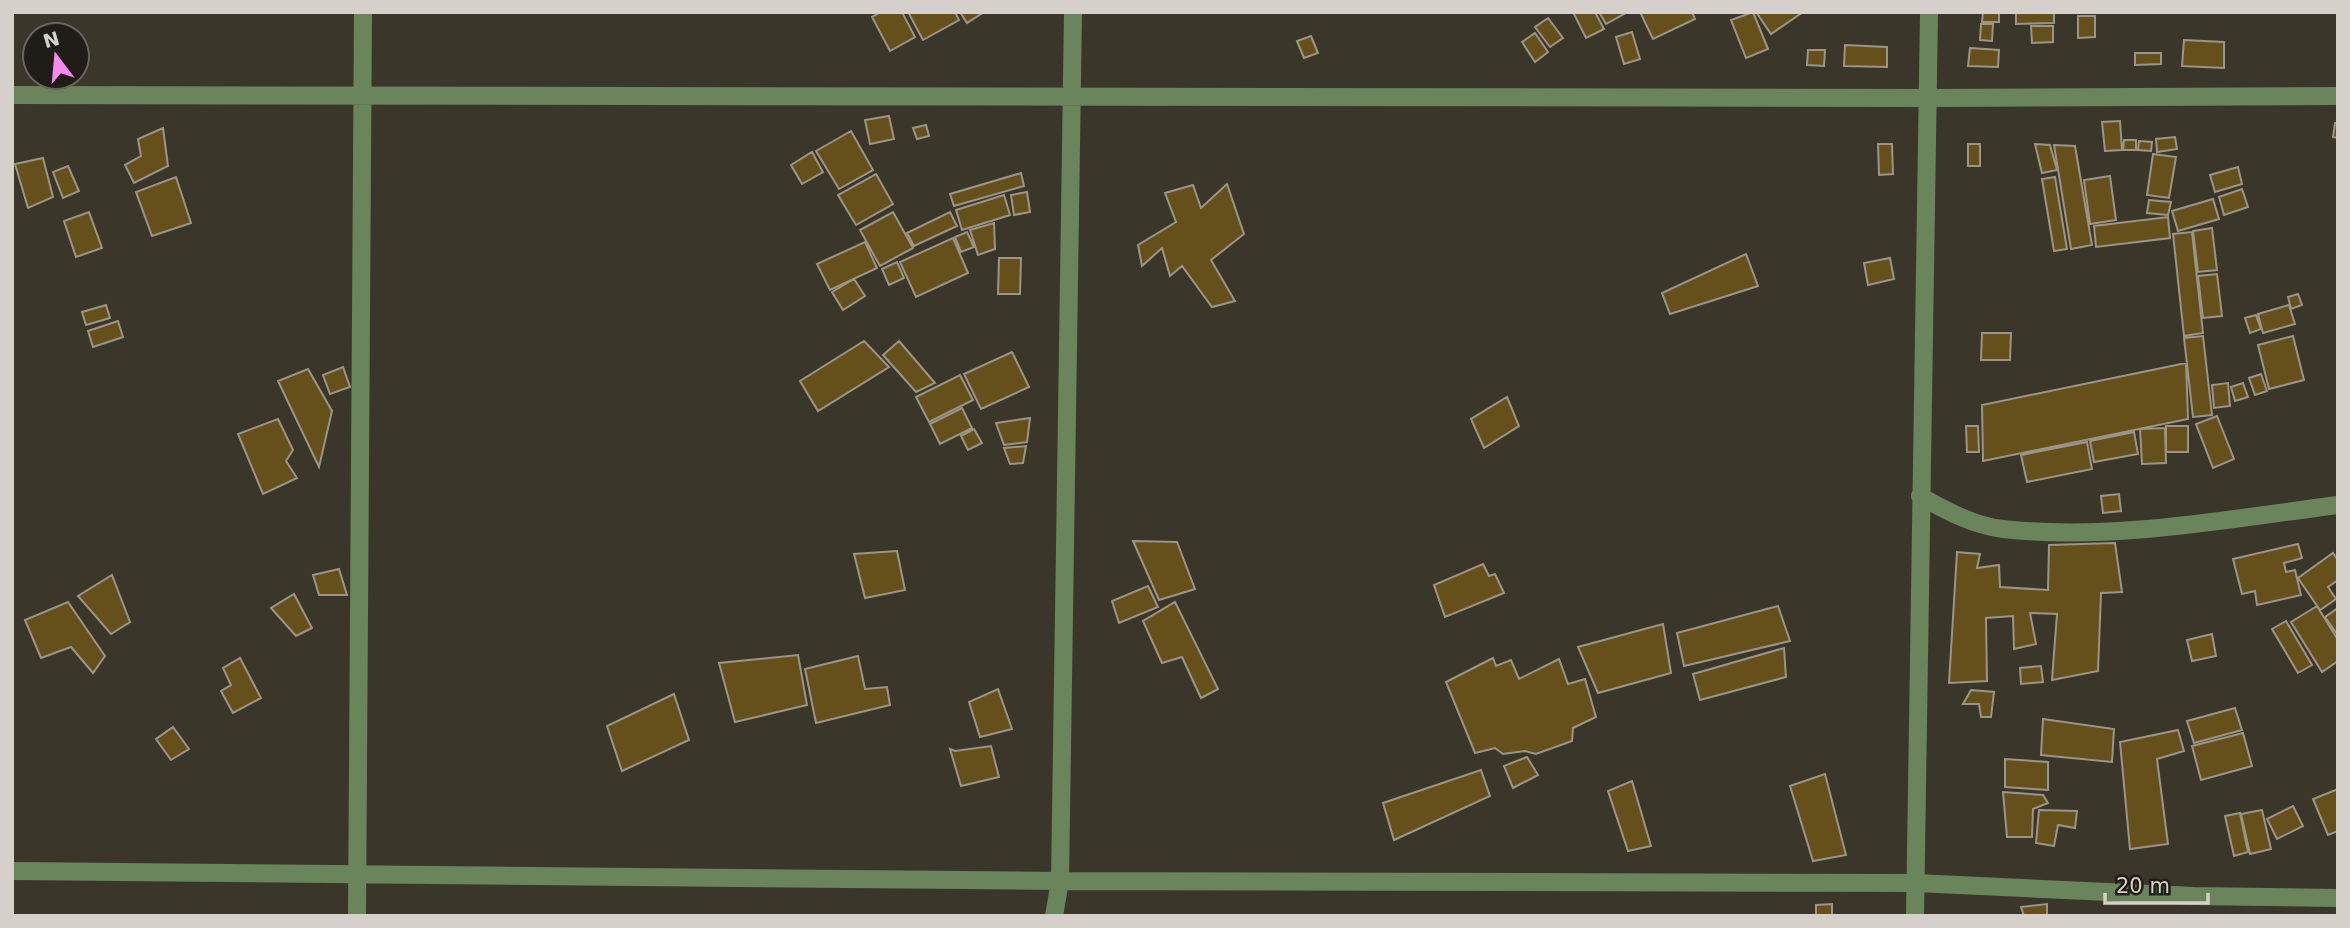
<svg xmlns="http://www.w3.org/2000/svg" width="2350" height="928" font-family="'DejaVu Sans',sans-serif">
<rect width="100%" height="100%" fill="#3b362a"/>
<path fill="#65501c" stroke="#9b9588" stroke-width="2" d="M881,12h21l13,25 -25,14 -18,-34z
M908,12h47l4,8 -36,20z
M960,12h24l-17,11z
M1573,12h22l9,17 -18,9z
M1599,12h24l1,2 -18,10z
M1640,12h52l3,7 -42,20z
M1753,12l15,37 -22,9 -15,-38z
M1756,12h47l-32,22z
M1983,12h16v10h-17z
M2016,12h38v11l-38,1z
M2078,16h17v21l-17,1z
M1548,18l15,20 -13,9 -15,-20z
M1981,24h12l-1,17 -12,-1z
M2031,26h22v16l-21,1z
M1632,32l8,27 -16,5 -8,-27z
M1535,33l13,19 -13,10 -13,-20z
M1311,36l7,17 -14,5 -7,-17z
M2184,40l40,2v26l-42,-2z
M1845,45l42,2v20l-43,-1z
M1970,48l29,2 -1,17 -30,-1z
M1808,50h17l-1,16 -17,-1z
M2135,53h26v11l-26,1z
M889,116l5,23 -24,5 -5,-24z
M2120,121l2,29 -17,1 -3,-29z
M2335,123h3v15l-5,-1z
M926,125l3,11 -12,3 -4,-11z
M163,128l5,38 -34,17 -9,-18 16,-9 -3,-17z
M851,131l22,39 -34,19 -23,-38z
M2175,137l2,12 -20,3 -1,-13z
M2124,140h12v10h-13z
M2139,141l13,1 -1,9 -13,-1z
M1878,144h14l1,30 -14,1z
M1968,144h12v22h-12z
M2035,144l15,1 7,25 -15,3z
M2054,145l21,1 17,99 -21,4z
M812,152l11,20 -21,12 -11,-19z
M2153,154l23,3 -7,41 -22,-3z
M43,158l10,39 -25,11 -13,-44z
M68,166l11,25 -16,7 -10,-26z
M2238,167l4,17 -27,8 -5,-17z
M1021,173l3,13 -70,20 -4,-12z
M876,174l17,30 -37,21 -18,-30z
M2110,176l6,44 -26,4 -6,-44z
M176,177l15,46 -39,13 -16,-44z
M2055,177l12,72 -13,2 -12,-72z
M1227,184l17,50 -33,26 24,41 -23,6 -30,-41 -12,10 -8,-28 -20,18 -4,-21 38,-23 -11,-29 28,-8 8,23z
M2242,189l6,18 -24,8 -5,-18z
M1027,192l3,20 -16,3 -3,-20z
M1004,195l6,20 -48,15 -6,-20z
M2213,199l6,20 -41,12 -6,-20z
M2149,200l22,2 -3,13 -21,-2z
M89,212l13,36 -26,9 -12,-36z
M893,212l20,36 -33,18 -20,-36z
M950,212l7,14 -43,20 -7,-13z
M2168,217l2,21 -74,9 -2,-21z
M994,223l1,26 -17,6 -8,-25z
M2212,228l5,42 -19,2 -5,-41z
M967,232l7,15 -13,5 -6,-15z
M2192,232l11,101 -19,3 -11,-102z
M953,238l15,35 -52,24 -16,-35z
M865,242l12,26 -47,22 -13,-26z
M1746,254l12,32 -88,28 -8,-21z
M999,258h22l-1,36h-22z
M1890,258l4,21 -26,6 -4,-22z
M897,262l7,16 -15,7 -7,-16z
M2217,274l5,42 -19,2 -5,-42z
M854,279l11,17 -22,14 -11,-18z
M2298,294l4,11 -11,4 -3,-12z
M106,305l4,13 -24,7 -4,-13z
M2289,305l6,19 -32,9 -5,-19z
M2256,315l5,14 -11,4 -5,-15z
M118,321l5,16 -30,10 -5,-16z
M1982,333h29l-1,27h-29z
M2203,336l9,79 -19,2 -9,-79z
M2293,336l11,44 -35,9 -11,-44z
M864,341l25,26 -71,44 -18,-30z
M899,341l36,42 -19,9 -33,-37z
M1012,352l17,35 -48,22 -17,-35z
M2186,363l2,56 -205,42 -1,-56z
M343,367l7,20 -20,7 -7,-19z
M308,369l24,42 -13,56 -41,-86z
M2261,374l6,17 -12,4 -6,-17z
M960,375l13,25 -44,22 -13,-25z
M2228,383l2,23 -16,2 -2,-23z
M2243,383l5,14 -13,4 -4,-14z
M1507,397l12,29 -35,22 -13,-29z
M962,408l10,20 -32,16 -10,-20z
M2217,416l17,43 -21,9 -17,-44z
M1030,418l-3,24 -23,3 -8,-22z
M278,419l15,31 -7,11 11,17 -34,16 -25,-60z
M1966,426h12l1,26h-12z
M2166,426h22v26h-22z
M2165,428l1,35 -24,1 -2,-35z
M974,429l8,14 -14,7 -7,-14z
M2134,432l4,22 -44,8 -4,-21z
M2087,442l5,27 -65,13 -6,-27z
M1026,446l-3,17 -13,1 -6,-16z
M2119,494l2,17 -18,2 -2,-17z
M1133,541l44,1 18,47 -36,11z
M2115,543l7,49 -21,1 -3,78 -46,9 5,-66 -27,-1 6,31 -22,5 -1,-33 -27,2 1,63 -38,2 8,-131 23,2 -3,14 22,-3 1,22 48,3 1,-45z
M2298,544l4,14 -18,5 2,9 9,-2 6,25 -44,10 -2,-14 -13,3 -9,-35z
M897,551l8,39 -40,8 -11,-44z
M2333,553l5,7v20l-10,7 8,12 -16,11 -22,-32z
M1483,564l6,12 6,-2 9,19 -59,24 -11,-32z
M339,569l8,26h-28l-6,-20z
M112,575l18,47 -19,12 -33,-38z
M1148,586l10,21 -39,16 -7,-22z
M294,594l18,34 -16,8 -25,-28z
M68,602l37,54 -12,17 -22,-26 -30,11 -16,-38z
M1175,602l43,87 -17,9 -19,-41 -20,6 -19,-42z
M1778,606l12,35 -106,25 -7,-33z
M2317,606l21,34v21l-16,11 -31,-50z
M2338,608v25l-1,1 -12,-17z
M2286,621l26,44 -14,8 -26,-44z
M1663,624l8,49 -73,20 -20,-46z
M2212,634l4,22 -24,5 -5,-21z
M1784,648l2,29 -86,23 -7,-26z
M798,655l9,50 -72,17 -16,-59z
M858,656l7,33 22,-2 3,18 -74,18 -11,-54z
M240,658l21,40 -28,15 -12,-22 10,-6 -8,-17z
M1493,658l3,8 15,-6 8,19 40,-20 9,25 17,-5 11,38 -23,11 -1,13 -36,13 -11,-3 -22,3 -8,-6 -20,5 -29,-71z
M2041,666l2,16 -22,2 -1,-16z
M998,689l14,40 -32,8 -11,-35z
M1971,690l23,2 -3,25h-10l-2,-13h-16z
M674,694l15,46 -67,31 -15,-45z
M2235,708l7,22 -48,13 -7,-22z
M2043,719l71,10 -2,33 -71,-7z
M173,727l16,22 -18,11 -15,-21z
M2178,730l6,21 -27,8 11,85 -38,5 -10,-107z
M2243,733l9,33 -51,14 -9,-34z
M991,746l8,31 -38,9 -11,-37 5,2z
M1527,757l11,18 -25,13 -9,-22z
M2005,759l43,3v28l-43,-3z
M1481,770l9,26 -96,44 -11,-37z
M1825,774l21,81 -33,6 -23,-75z
M1632,781l19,65 -23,5 -20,-60z
M2338,789v42l-10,4 -15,-36z
M2003,792l40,3 5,8 -15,6 -1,28h-25z
M2293,806l10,20 -26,13 -10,-20z
M2039,810l38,1 -2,17 -17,-3 -4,21 -18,-3z
M2262,810l9,39 -21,5 -9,-40z
M2240,813l8,39 -14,4 -9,-40z
M1832,904v12h-16v-11z
M2047,904v12h-23l-3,-9z"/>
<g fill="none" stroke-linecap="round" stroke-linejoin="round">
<path stroke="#6a855c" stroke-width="18" d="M12,95l1917,3 409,-2
M1920,496c25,14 54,30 83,33 111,12 225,-10 335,-24
M12,871l1048,10 856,2 278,13 144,2
M357,916l6,-904
M1054,916l6,-35 13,-869
M1915,916l14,-904"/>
</g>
<rect width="2350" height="928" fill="none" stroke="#d5d1ca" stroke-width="28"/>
<g transform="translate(56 56) rotate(344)"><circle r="33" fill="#201d18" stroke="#68655f" stroke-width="2"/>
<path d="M0-5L12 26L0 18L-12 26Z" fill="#f689ed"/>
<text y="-10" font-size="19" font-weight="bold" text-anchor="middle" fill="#d5d1ca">N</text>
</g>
<path d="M2105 893v10h103v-10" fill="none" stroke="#d5d1ca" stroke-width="3.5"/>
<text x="2116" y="893" font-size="21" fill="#d5d1ca" stroke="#201d18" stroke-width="5" paint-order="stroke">20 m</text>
</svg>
